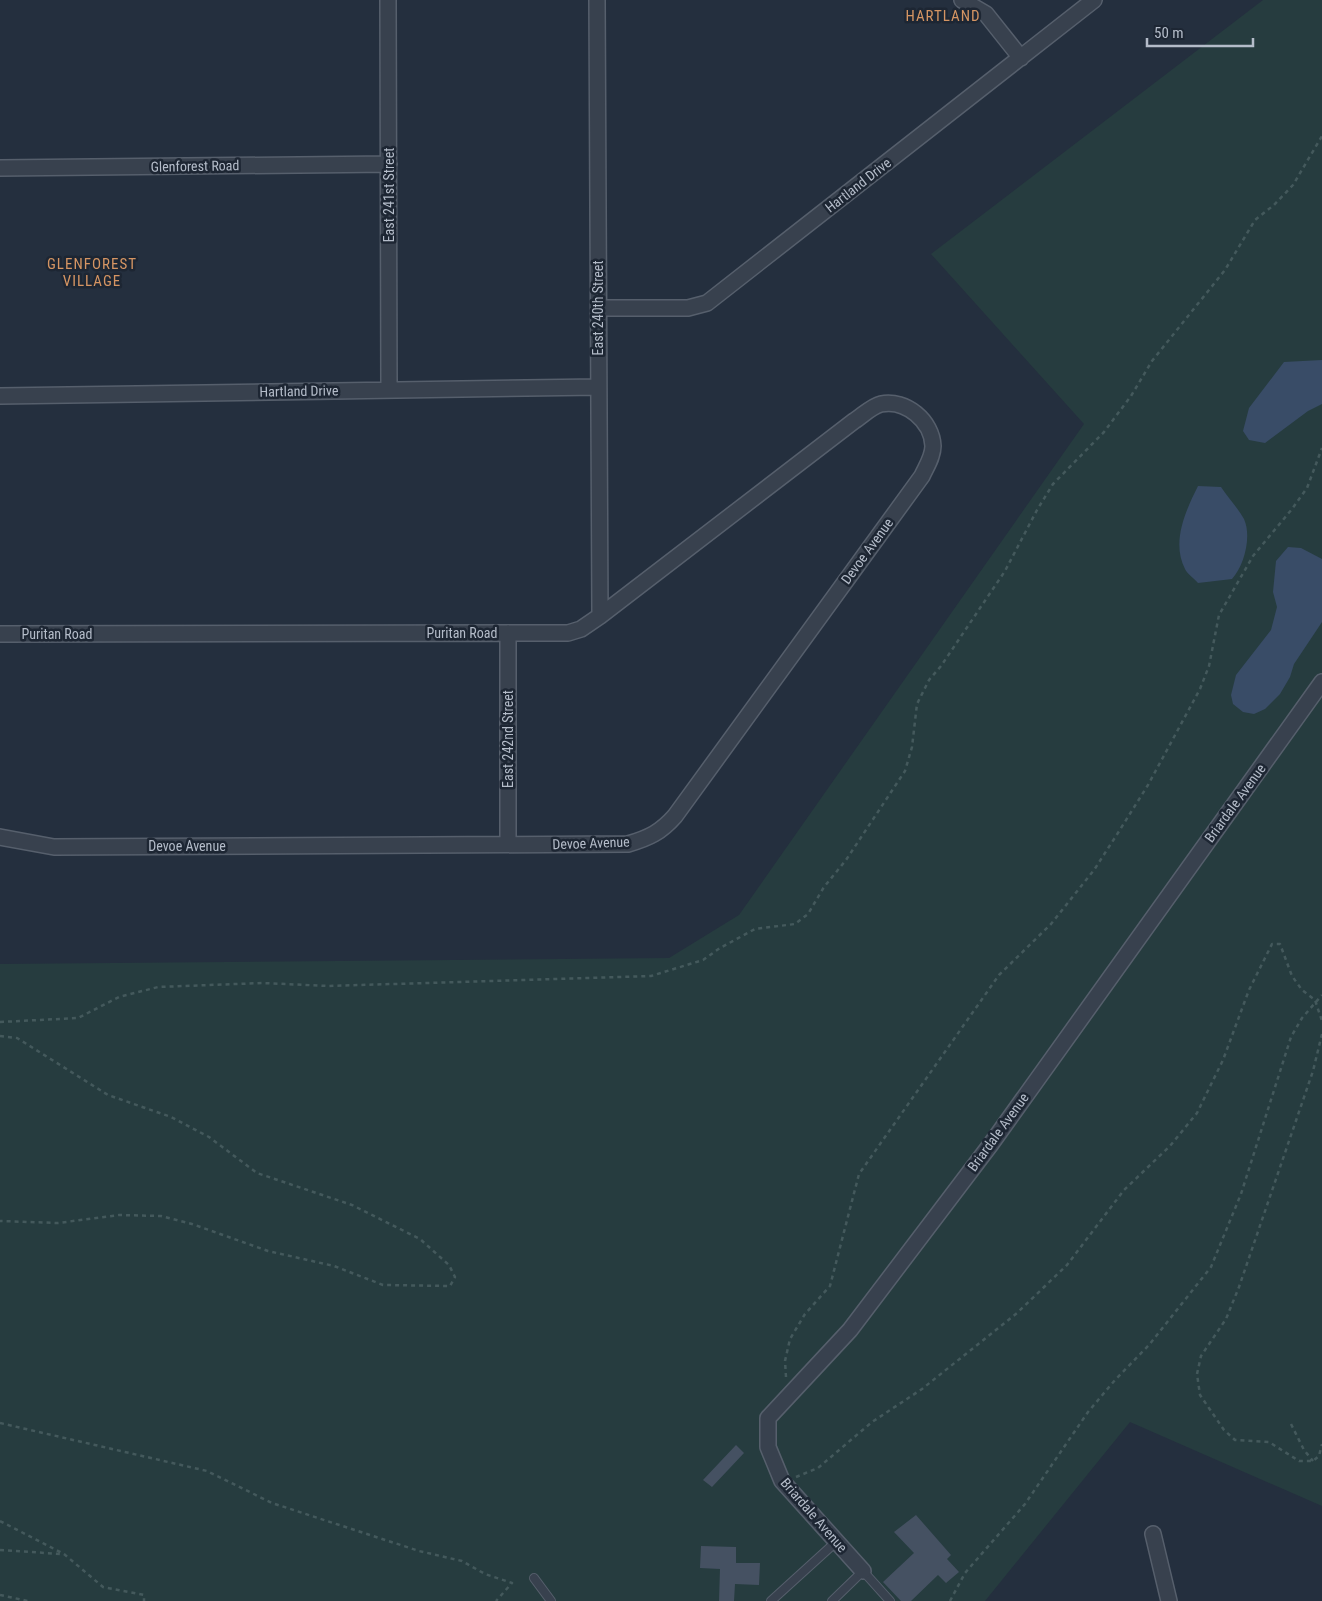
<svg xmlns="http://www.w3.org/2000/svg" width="1322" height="1601" font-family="'Roboto Condensed',sans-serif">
<rect width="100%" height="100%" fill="#242f3e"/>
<path fill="#263c3f" d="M1263,0h59v1506l-192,-84 -145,179h-985v-637l669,-6 70,-43 345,-491 -153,-170z"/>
<path fill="#394c67" d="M1322,360v44l-14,7 -43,32 -16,-3 -6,-9 6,-23 35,-46z
M1198,486l23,1c7,11 17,21 23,32 8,18 0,47 -12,60l-34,4c-4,-5 -11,-9 -13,-14 -14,-27 1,-59 13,-83z
M1288,547l13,1 21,11v63l-28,42 -4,13 -10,17 -15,15 -11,5 -11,-2 -10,-8 -2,-9 5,-20 35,-45 6,-23 -4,-15 3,-31z"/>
<path fill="#455162" d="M736,1445l8,8 -32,34 -9,-7z
M916,1515l35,40 -4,4 12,13 -13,11 -8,-8 -27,26h-10l-18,-19 31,-29 -20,-21z
M701,1546l35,1v16h24l-1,22 -24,-1 -1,17h-15l1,-32 -20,-1z"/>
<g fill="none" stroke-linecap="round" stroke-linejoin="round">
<g stroke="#565f6c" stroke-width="10">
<path id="lane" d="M534,1578l17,23
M771,1601l66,-60
M832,1601l31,-30 27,30"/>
</g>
<g stroke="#565f6c" stroke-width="18">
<path id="street" d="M388,0l1,389
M597,0l3,616
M962,0l24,14 35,44
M0,168l389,-4
M599,308h89l19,-5 387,-303
M0,396l598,-9
M0,634l568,-1 13,-4 19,-13 254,-195c8,-5 18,-15 27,-17 25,-5 51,17 52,42 0,11 -7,21 -11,30l-247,340c-14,16 -26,22 -47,28l-574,3 -54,-10
M508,844v-211
M1153,1534l16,67
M863,1571l-81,-90 -14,-34v-29l82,-88 141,-186 331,-462"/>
</g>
<path stroke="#44595c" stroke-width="2.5" stroke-dasharray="4 4" stroke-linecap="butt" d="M0,1022l78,-4 41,-21 39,-10 104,-4 67,3 322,-10 52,-16 17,-12 35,-19 40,-5 13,-10 16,-27 22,-27 59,-89 7,-24 5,-43 12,-24 12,-14 64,-95 32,-61 16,-26 51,-52 27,-36 21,-35 73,-91 30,-50 19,-15 19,-20 29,-49
M1322,1034l-9,37 -74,216 -13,32 -25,37 -4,18 3,21 24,35 11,10 34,2 30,19h14l6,-5 3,-12
M0,1036l17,2 91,57 63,22 38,20 48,36 95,32 68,34 29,26 6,12 -5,9 -67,-1 -49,-19 -66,-15 -76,-27 -31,-8 -42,-1 -61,8 -58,-2
M786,1377l-1,-16 5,-22 15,-25 25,-28 29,-112 140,-199 52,-51 43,-54 22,-34 32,-51 52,-96 9,-23 10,-51 34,-59 39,-47 15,-21 15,-40
M0,1423l207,48 65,32 147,48 43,10 23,13 27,9 -16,18
M1291,1424l13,26 9,11
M796,1477l22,-9 54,-46 50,-33 95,-76 50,-48 57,-75 46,-44 27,-33 26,-53 26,-70 23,-46h8l12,32 10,14 13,10 7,21
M0,1521l64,33 39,33 41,8v6
M0,1550l61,4
M0,1595l28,6
M950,1601l15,-28 60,-69 63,-92 27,-32 34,-35 62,-78 30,-73 50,-157 11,-19 20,-23"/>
<use href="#lane" stroke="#38414e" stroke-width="8"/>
<use href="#street" stroke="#38414e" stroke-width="15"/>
</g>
<g text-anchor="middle" stroke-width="5" stroke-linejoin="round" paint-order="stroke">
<g font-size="14" fill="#b4bcc9" stroke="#1d2633">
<text transform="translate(195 166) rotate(-1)" y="5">Glenforest Road</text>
<text transform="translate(858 185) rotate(-38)" y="5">Hartland Drive</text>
<text transform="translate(389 195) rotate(-90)" y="5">East 241st Street</text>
<text transform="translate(598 308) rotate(-90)" y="5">East 240th Street</text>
<text transform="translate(299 391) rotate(-1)" y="5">Hartland Drive</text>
<text transform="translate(867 551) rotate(-54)" y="5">Devoe Avenue</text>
<text x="462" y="638">Puritan Road</text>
<text x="57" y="639">Puritan Road</text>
<text transform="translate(508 739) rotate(-90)" y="5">East 242nd Street</text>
<text transform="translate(1235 803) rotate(-54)" y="5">Briardale Avenue</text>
<text transform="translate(591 843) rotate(-2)" y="5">Devoe Avenue</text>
<text x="187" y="851">Devoe Avenue</text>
<text transform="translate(998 1132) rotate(-54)" y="5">Briardale Avenue</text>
<text transform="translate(814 1515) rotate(49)" y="5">Briardale Avenue</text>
</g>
<g font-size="15" letter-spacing="1" fill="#d59563" stroke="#1d2633">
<text x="943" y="21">HARTLAND</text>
<text x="92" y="269">GLENFOREST<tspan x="92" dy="17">VILLAGE</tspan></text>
</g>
</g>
<path d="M1147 38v8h106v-8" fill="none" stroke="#b4bcc9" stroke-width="2.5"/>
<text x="1154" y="38" font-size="15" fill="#b4bcc9" stroke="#1d2633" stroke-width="4" paint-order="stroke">50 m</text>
</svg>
